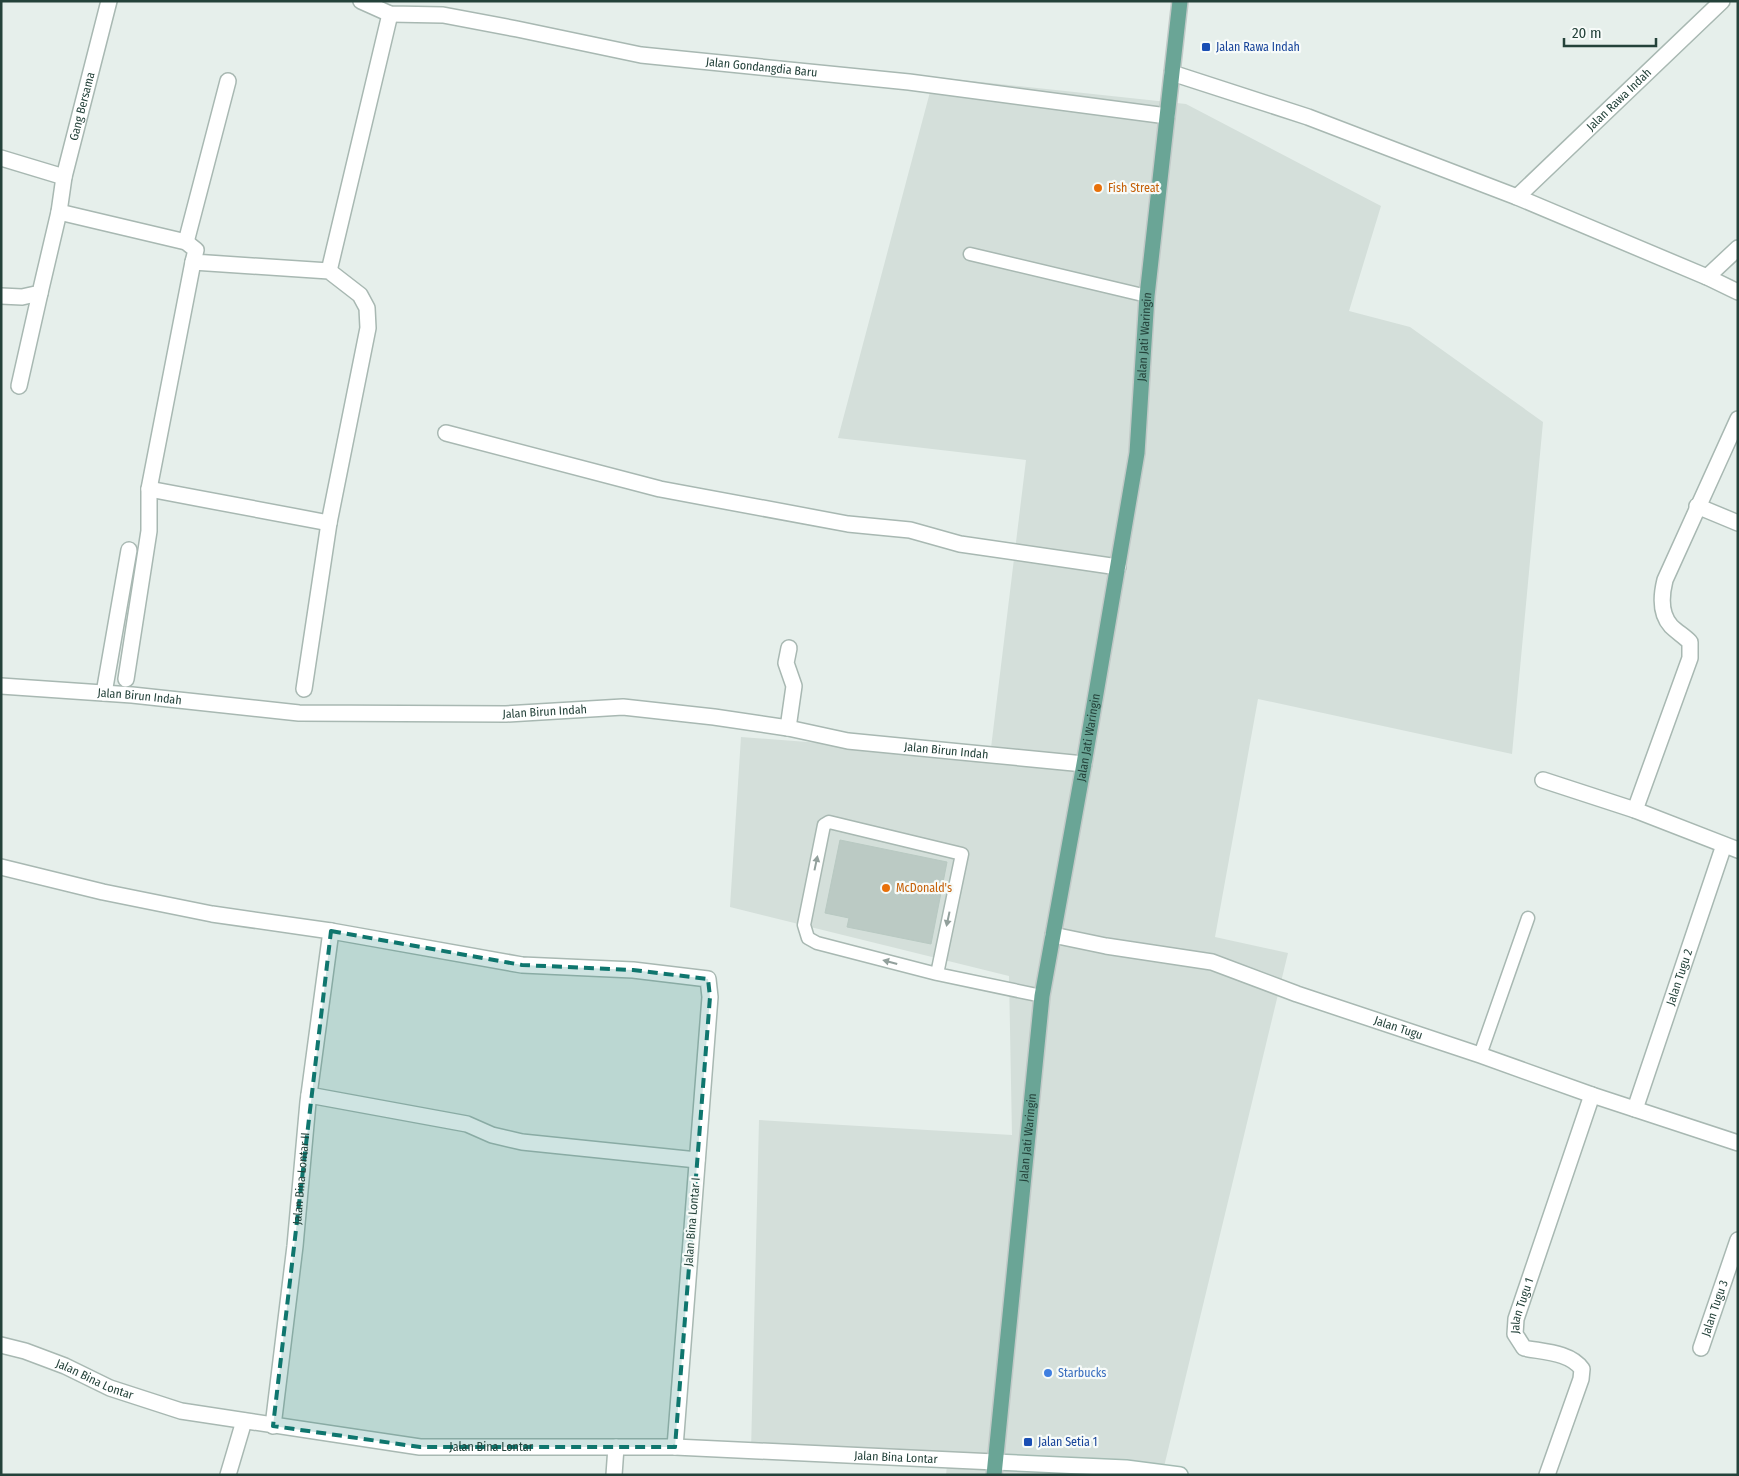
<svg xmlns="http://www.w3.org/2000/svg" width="1739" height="1476" font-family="'Fira Sans Condensed',sans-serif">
<rect width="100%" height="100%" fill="#e6efeb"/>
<path fill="#d4dfda" d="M934,77l252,27 195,102 -32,105 61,16 133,95 -31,332 -254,-55 -43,238 73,16 -126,522h-216l1,-10 -196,-13 8,-332 253,15 -3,-159 -279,-69 11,-170 249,19 36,-296 -188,-22z"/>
<path fill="#bbcac4" stroke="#b8c9c2" d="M840,840l107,22 -16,82 -84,-17 2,-9 -24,-5z"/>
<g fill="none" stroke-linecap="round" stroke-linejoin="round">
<g stroke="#a8b8b2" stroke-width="15">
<path id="lane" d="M970,254l177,42
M937,974l25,-120 -133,-32 -5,3 -20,100 4,13 9,5 120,31 105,22
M1480,1055l48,-137"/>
</g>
<g stroke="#a8b8b2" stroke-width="18">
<g id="street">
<path id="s1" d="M361,1l29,13 53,1 74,14 124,26 268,27 258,34"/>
<path d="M1172,73l136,44 209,80 190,80 31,15"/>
<path d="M1,158l63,19"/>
<path id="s2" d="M1517,197l205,-196"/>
<path d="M59,212l127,30 10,8 -3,12 136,9 31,24 7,13 1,20 -39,195 -25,166"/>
<path d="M186,242l42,-161"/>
<path d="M329,271l61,-257"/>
<path d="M1707,277l31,-29"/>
<path id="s3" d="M1,296l21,1 18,-4 19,-81 5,-35 45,-176"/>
<path d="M19,386l21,-93"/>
<path d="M446,433l214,56 188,35 62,6 50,14 158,23"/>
<path d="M149,489l180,34"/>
<path d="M1697,506l41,17"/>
<path d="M126,679l23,-148v-42l44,-227"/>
<path id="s4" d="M1,686l131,9 167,18 207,1 117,-7 91,10 74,11 60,13 236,23"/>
<path d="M104,693l25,-143"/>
<path d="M788,728l6,-42 -8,-23 3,-15"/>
<path d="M1543,780l92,30 103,40"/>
<path d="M1635,810l55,-152v-16c-6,-6 -13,-10 -19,-16 -11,-12 -10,-30 -6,-46l73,-161"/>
<path d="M1,867l102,25 109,22 119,17 191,34 111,5 75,9 2,18 -35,450"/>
<path id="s5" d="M1053,935l53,11 106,16 85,32 183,61 112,40 146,48"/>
<path d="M309,1095l158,29 25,11 30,7 175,18"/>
<path id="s6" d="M1635,1109l89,-264"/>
<path id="s7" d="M1,1345l24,6 40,15 45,22 71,23 239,36h255l320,15"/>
<path id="s8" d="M1701,1348l37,-108"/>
<path id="s9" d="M273,1426l22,-180 13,-144 23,-171"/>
<path d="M228,1475l16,-54"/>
<path d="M614,1475l2,-28"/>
<path id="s10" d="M1547,1475l34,-96 1,-10c-12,-17 -39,-17 -58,-21l-9,-14 1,-15 76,-224"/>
</g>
</g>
<g stroke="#a4bbb3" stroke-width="18">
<path id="secondary" d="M995,1462l131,6 54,7"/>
</g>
<g stroke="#c2cac8" stroke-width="18">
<g id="primary">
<path id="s11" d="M994,1475l48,-479 42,-232 53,-311 10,-157 33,-295"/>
</g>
</g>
<use href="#lane" stroke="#fff" stroke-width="12"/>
<use href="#street" stroke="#fff" stroke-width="15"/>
<use href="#secondary" stroke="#fff" stroke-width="15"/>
<use href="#primary" stroke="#6aa596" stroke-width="15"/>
</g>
<defs><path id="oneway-solid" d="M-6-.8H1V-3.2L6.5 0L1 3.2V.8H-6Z" transform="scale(1.25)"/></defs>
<g fill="#92a09c">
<use href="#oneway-solid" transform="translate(816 863) rotate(-78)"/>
<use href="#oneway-solid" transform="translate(948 919) rotate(102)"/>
<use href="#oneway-solid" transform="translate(890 962) rotate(-165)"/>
</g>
<path fill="#0f766e" fill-opacity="0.2" stroke="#0f766e" stroke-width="4" stroke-dasharray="10 6" stroke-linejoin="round" d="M331,931l191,34 111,5 75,9 2,18 -35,450h-255l-147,-21z"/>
<g fill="#1a4fb4" stroke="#f7fbf9" stroke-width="2">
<rect x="1201" y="42" width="10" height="10" rx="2.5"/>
<rect x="1023" y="1437" width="10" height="10" rx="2.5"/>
</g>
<g fill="#e8710a" stroke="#f7fbf9" stroke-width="2">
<circle cx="1098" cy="188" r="5"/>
<circle cx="886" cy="888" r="5"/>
</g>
<circle fill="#3f7fe0" stroke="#f7fbf9" stroke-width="2" cx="1048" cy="1373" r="5"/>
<g text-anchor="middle" stroke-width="4.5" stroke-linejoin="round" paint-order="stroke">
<g font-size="12" fill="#164399" stroke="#f7fbf9" text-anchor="start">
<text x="1216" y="51">Jalan Rawa Indah</text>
<text x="1038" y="1446">Jalan Setia 1</text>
</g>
<g font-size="12" fill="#24423a" stroke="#f7fbf9">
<text dy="4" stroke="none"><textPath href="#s1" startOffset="408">Jalan Gondangdia Baru</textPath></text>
<text dy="4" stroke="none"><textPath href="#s2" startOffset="141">Jalan Rawa Indah</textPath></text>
<text dy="4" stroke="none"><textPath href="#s3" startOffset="231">Gang Bersama</textPath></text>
<text dy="4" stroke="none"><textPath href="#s11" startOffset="1149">Jalan Jati Waringin</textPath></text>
<text dy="4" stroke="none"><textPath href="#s4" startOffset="139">Jalan Birun Indah</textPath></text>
<text dy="4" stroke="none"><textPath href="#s4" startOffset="545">Jalan Birun Indah</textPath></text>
<text dy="4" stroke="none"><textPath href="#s11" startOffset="744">Jalan Jati Waringin</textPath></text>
<text dy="4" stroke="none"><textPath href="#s4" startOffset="950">Jalan Birun Indah</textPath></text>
<text dy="4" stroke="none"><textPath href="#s6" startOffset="139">Jalan Tugu 2</textPath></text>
<text dy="4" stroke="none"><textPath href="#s5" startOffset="359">Jalan Tugu</textPath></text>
<text dy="4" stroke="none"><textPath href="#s11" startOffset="339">Jalan Jati Waringin</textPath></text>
<text dy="4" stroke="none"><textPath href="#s9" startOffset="249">Jalan Bina Lontar II</textPath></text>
<text transform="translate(692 1222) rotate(-85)" y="4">Jalan Bina Lontar I</text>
<text dy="4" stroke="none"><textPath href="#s10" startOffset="221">Jalan Tugu 1</textPath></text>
<text dy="4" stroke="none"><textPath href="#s8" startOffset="42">Jalan Tugu 3</textPath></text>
<text dy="4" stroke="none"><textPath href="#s7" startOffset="100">Jalan Bina Lontar</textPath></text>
<text dy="4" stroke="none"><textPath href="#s7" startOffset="505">Jalan Bina Lontar</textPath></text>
<text dy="4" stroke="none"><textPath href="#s7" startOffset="910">Jalan Bina Lontar</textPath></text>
</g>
<g font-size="12" fill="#c56008" stroke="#f7fbf9" text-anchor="start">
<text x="1108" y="192">Fish Streat</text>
<text x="896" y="892">McDonald's</text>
</g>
<g font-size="12" fill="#366cbe" stroke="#f7fbf9" text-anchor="start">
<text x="1058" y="1377">Starbucks</text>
</g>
</g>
<rect width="1739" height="1476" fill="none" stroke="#24423a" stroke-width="5"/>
<path d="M1564 38v8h92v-8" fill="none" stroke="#24423a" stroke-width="2.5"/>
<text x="1572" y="38" font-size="15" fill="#24423a" stroke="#f7fbf9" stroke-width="4" paint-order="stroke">20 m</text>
</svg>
